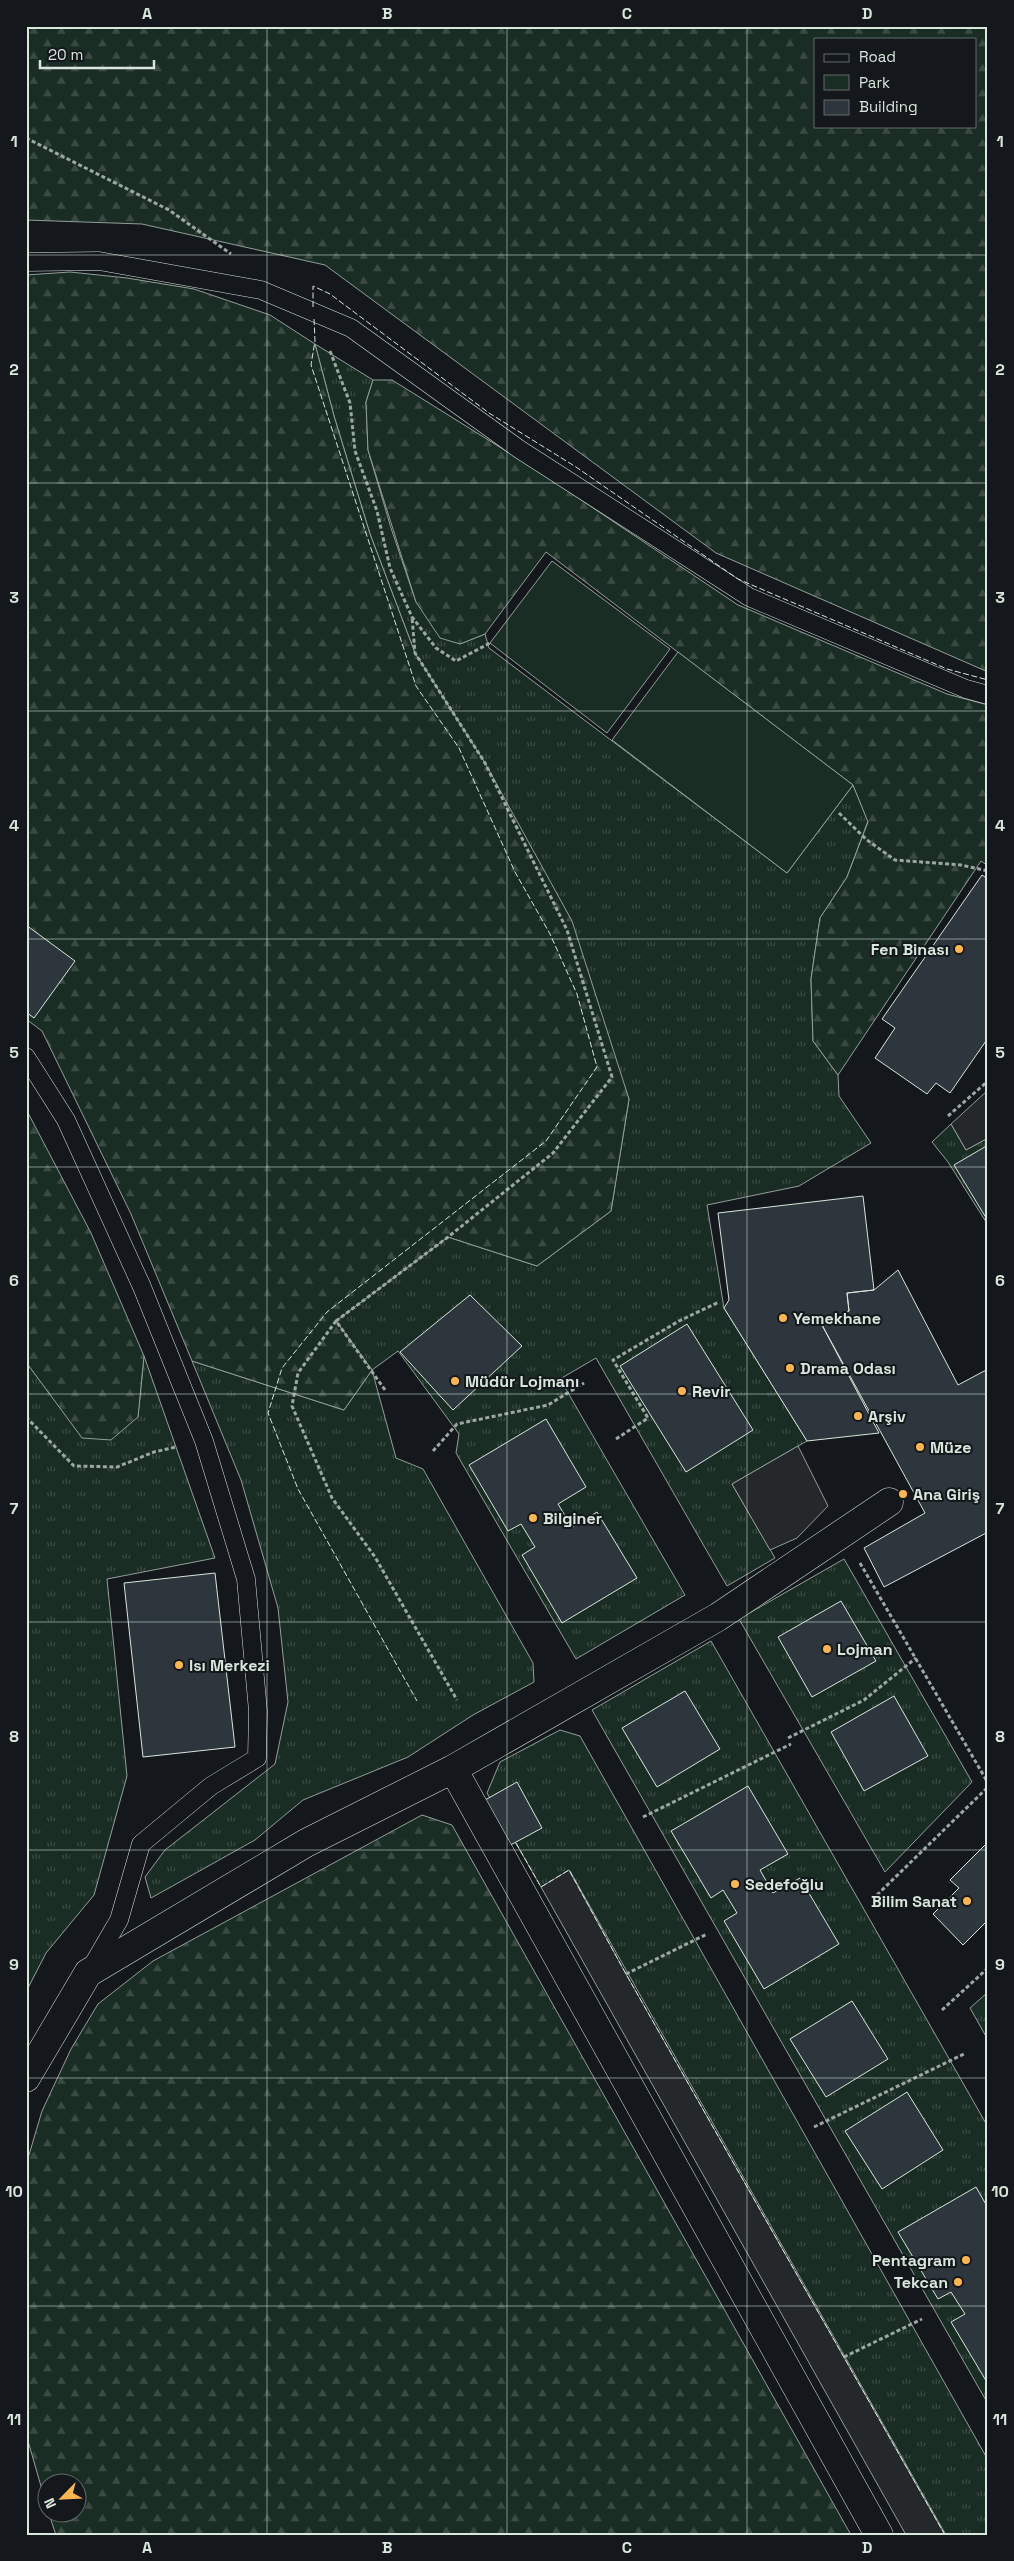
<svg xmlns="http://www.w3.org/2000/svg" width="1014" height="2561" font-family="'Space Grotesk',sans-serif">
<defs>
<pattern id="grass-tufts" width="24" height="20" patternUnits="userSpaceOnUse" patternTransform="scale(1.25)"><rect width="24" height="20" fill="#1a2d24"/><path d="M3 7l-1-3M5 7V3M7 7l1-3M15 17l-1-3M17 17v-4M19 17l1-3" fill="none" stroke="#3b4b43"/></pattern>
<pattern id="forest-firs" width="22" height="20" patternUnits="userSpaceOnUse" patternTransform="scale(1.25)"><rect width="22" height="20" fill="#1a2d24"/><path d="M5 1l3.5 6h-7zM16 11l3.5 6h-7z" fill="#3b4b43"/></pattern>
</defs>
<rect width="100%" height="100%" fill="#14181c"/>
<path fill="url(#grass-tufts)" stroke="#939e99" d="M315,344l58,36 -7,22 2,48 23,78 25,74 44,42 25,-10 4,14 298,225 66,-88 15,36 -21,56 -27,41 -9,61 2,62 25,34 1,21 32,47 -72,43 -92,19 17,103 83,133 -75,43 43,74 -48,28 -131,-228 -36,21 125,216 -109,64 -120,-206 3,-19 -61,-83 -26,19 24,88 27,11 110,194 1,19 -61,33 -65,42 -105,43 -48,40 -104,58 -6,-21 20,-27 110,-86 13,-62 -10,-94 -37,-128 -49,-119 152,49 28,-40 -36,-49 112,-84 89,29 74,-55 18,-112 -144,-336 -70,-110 -45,-119 -36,-118z
M951,1124l15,26 22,-12v87l-40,-63 -16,-20z
M144,1356l71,202 -108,21 20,197 -33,119 -48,58 -20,39v-630l56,75 56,-20z
M844,1559l128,223 -87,90 -146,-253z
M711,1641l277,486v277l-396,-694z
M560,1730l20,6 408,724v75h-42l-376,-664 -29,16 -54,-94 13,-31z
M988,1992v48l-18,-32z"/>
<path fill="url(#forest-firs)" stroke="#939e99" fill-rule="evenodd" d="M26,26h962v646l-272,-119 -391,-288 -183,-41 -116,-4zM815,39h160v87h-160z
M70,272l57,6 67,11 76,26 45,29 19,72 36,118 45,119 70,110 87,158 57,178 -18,112 -74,55 -89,-29 -112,84 36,49 -28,40 -152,-49 -61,-147 -89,-183 -16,-12v-744z
M373,380h19l143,89 203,136 209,89 41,11v161l-7,-5 -143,214 -25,-34 -2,-62 9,-61 27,-41 21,-55 -15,-37 -307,-233 -61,82 -25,10 -20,-6 -24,-36 -48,-152 -2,-48z
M26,1109l65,124 53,123 -6,61 -27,23 -29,-2 -56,-76z
M422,1815l30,10 399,710h-795l-7,-21h29v-30h-30l-1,23 -21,-73v-269l16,-54 29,-62 27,-45 55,-43z"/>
<path fill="#1a2d24" stroke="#939e99" d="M552,561l118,88 -63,84 -117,-90z
M678,652l175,133 -66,88 -175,-133z"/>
<path fill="#24282b" stroke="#939e99" d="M988,1090v48l-22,12 -15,-26z
M798,1446l30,60 -31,32 -27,12 -38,-66z
M569,1870l57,104 319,561h-39l-365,-648z"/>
<path fill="#2c363c" stroke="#d8e6dc" d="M982,875l6,4v159l-38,55 -14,-10 -9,11 -52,-36 20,-30 -13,-9z
M26,925l49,36 -41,57 -8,-6z
M988,1145v76l-34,-56z
M863,1196l11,94 -27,3 2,18 -27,14 57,108 -72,8 -83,-133 5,-8 -11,-87z
M898,1270l60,115 30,-16v163l-104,55 -20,-39 61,-35 -103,-188 27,-14 -2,-18 27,-3z
M470,1295l52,51 -69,64 -53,-58z
M687,1324l66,106 -67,42 -66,-106z
M546,1419l40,68 -28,17 14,23 25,-15 40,66 -75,45 -40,-68 13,-8 -14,-23 -13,7 -39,-66z
M215,1573l20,174 -92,10 -19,-174z
M841,1601l35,60 -64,36 -34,-60z
M685,1691l35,58 -63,38 -35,-59z
M894,1696l34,60 -64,35 -33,-59z
M517,1782l25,46 -39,21 -25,-45z
M748,1786l40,68 -28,16 13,23 27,-15 39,66 -75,45 -40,-68 13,-8 -14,-23 -12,8 -40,-67z
M988,1842v78l-25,25 -30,-31 26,-26 -9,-8z
M852,2001l36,58 -62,38 -36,-58z
M907,2092l36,58 -61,39 -37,-58z
M976,2187l12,21v176l-37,-62 14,-8 -14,-22 -13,7 -40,-67z"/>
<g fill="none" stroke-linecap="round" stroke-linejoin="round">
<g stroke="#d8e6dc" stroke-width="19">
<path id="service" d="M26,262l73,-1 162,29 90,38 168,121 230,148 217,92 22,6
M26,1057l40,63 76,167 62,154 42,138 12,132 -1,47 -46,28 -70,58 -22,76 -28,48"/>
</g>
<g stroke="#d8e6dc" stroke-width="29">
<path id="minor" d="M453,1769l265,-152 171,-115
M26,2078l62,-105 218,-130 147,-74 426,766"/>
</g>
<path stroke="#9da8a2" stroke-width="3" stroke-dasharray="4 2.5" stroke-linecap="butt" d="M26,138l143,72 62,44
M330,351l20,52 5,48 22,60 13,57 22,49 24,31 20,13 34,-18
M839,813l28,27 28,20 66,5 27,6
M948,1116l40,-35
M336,1321l-38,52 -6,33 40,92 43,59 82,143
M385,1390l-49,-69 112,-84 105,-84 59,-76 -45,-147 -82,-167 -70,-110 -3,-36
M26,1417l48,49 43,1 37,-15 22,-5
M616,1439l32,-21 -35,-58 66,-39 40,-19
M433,1451l24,-27 91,-19 36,-22
M860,1563l128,220
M788,1738l76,-38 52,-42
M643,1817l148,-73
M877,1895l111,-108
M626,1974l81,-40
M942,2010l46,-42
M814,2127l152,-74
M844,2357l78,-38"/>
<use href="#service" stroke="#14181c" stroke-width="18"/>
<use href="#minor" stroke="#14181c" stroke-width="28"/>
<path stroke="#d8e6dc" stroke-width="1" stroke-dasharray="6 2.5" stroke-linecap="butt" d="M313,307v-21l17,8 159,119 87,54 162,112 209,90 41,11
M314,319l1,22 -4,24 105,321 43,62 56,124 35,62 27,60 20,73 -51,74 -219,171 -45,56 -14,45 30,76 119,212
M516,1843l25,44 28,-17 57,104 319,561"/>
</g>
<path fill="none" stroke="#d8e6dc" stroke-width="1" stroke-opacity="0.55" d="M267,26v2509M507,26v2509M747,26v2509M26,255h962M26,483h962M26,711h962M26,939h962M26,1167h962M26,1394h962M26,1622h962M26,1850h962M26,2078h962M26,2306h962"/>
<g fill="#ffb74d" stroke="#14181c" stroke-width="2">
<circle cx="959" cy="949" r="5"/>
<circle cx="783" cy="1318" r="5"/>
<circle cx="790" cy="1368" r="5"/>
<circle cx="455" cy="1381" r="5"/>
<circle cx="682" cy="1391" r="5"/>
<circle cx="858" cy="1416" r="5"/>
<circle cx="920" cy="1447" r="5"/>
<circle cx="903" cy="1494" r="5"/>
<circle cx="533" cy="1518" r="5"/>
<circle cx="827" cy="1649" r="5"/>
<circle cx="179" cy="1665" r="5"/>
<circle cx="735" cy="1884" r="5"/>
<circle cx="967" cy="1901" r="5"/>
<circle cx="966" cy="2260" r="5"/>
<circle cx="958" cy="2282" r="5"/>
</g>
<g text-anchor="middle" stroke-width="4" stroke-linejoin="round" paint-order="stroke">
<g font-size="16" font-weight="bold" fill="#d8e6dc" stroke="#14181c" text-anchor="start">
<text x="949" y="955" text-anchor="end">Fen Binası</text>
<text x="793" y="1324">Yemekhane</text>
<text x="800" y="1374">Drama Odası</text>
<text x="465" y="1387">Müdür Lojmanı</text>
<text x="692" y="1397">Revir</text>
<text x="868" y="1422">Arşiv</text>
<text x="930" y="1453">Müze</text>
<text x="913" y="1500">Ana Giriş</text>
<text x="543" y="1524">Bilginer</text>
<text x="837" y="1655">Lojman</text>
<text x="189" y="1671">Isı Merkezi</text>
<text x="745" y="1890">Sedefoğlu</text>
<text x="957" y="1907" text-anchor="end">Bilim Sanat</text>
<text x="956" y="2266" text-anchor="end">Pentagram</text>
<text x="948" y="2288" text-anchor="end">Tekcan</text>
</g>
</g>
<rect width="1014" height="2561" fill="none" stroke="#14181c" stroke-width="55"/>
<rect x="814" y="38" width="162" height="90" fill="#14181c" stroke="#626a69"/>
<rect x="824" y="54" width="25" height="8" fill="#14181c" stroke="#626a69"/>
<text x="859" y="62" font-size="15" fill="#d8e6dc">Road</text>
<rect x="824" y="75" width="25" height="15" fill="#1a2d24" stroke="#626a69"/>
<text x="859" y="88" font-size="15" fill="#d8e6dc">Park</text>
<rect x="824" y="100" width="25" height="15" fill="#2c363c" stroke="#626a69"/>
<text x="859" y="112" font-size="15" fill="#d8e6dc">Building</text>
<g transform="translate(62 2498) rotate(246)"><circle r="24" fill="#14181c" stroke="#626a69"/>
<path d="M0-4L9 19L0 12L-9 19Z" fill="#ffb74d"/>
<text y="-8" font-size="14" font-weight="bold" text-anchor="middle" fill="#d8e6dc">N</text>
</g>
<path d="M40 60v8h114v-8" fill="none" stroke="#d8e6dc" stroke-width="2.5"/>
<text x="48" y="60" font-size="15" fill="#d8e6dc" stroke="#14181c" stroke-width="4" paint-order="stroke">20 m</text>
<rect x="28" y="28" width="958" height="2506" fill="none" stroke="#d8e6dc" stroke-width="2"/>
<g font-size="16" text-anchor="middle" font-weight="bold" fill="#d8e6dc">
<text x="147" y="19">A</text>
<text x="387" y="19">B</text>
<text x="627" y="19">C</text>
<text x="867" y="19">D</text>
<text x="14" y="147">1</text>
<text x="1000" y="147">1</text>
<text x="14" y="375">2</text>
<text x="1000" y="375">2</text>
<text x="14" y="603">3</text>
<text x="1000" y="603">3</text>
<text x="14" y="831">4</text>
<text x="1000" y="831">4</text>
<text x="14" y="1058">5</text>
<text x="1000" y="1058">5</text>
<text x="14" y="1286">6</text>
<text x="1000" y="1286">6</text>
<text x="14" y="1514">7</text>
<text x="1000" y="1514">7</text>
<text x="14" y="1742">8</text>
<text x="1000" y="1742">8</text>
<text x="14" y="1970">9</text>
<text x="1000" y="1970">9</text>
<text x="14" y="2197">10</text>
<text x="1000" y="2197">10</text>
<text x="14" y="2425">11</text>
<text x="1000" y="2425">11</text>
<text x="147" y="2553">A</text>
<text x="387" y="2553">B</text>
<text x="627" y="2553">C</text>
<text x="867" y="2553">D</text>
</g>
</svg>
